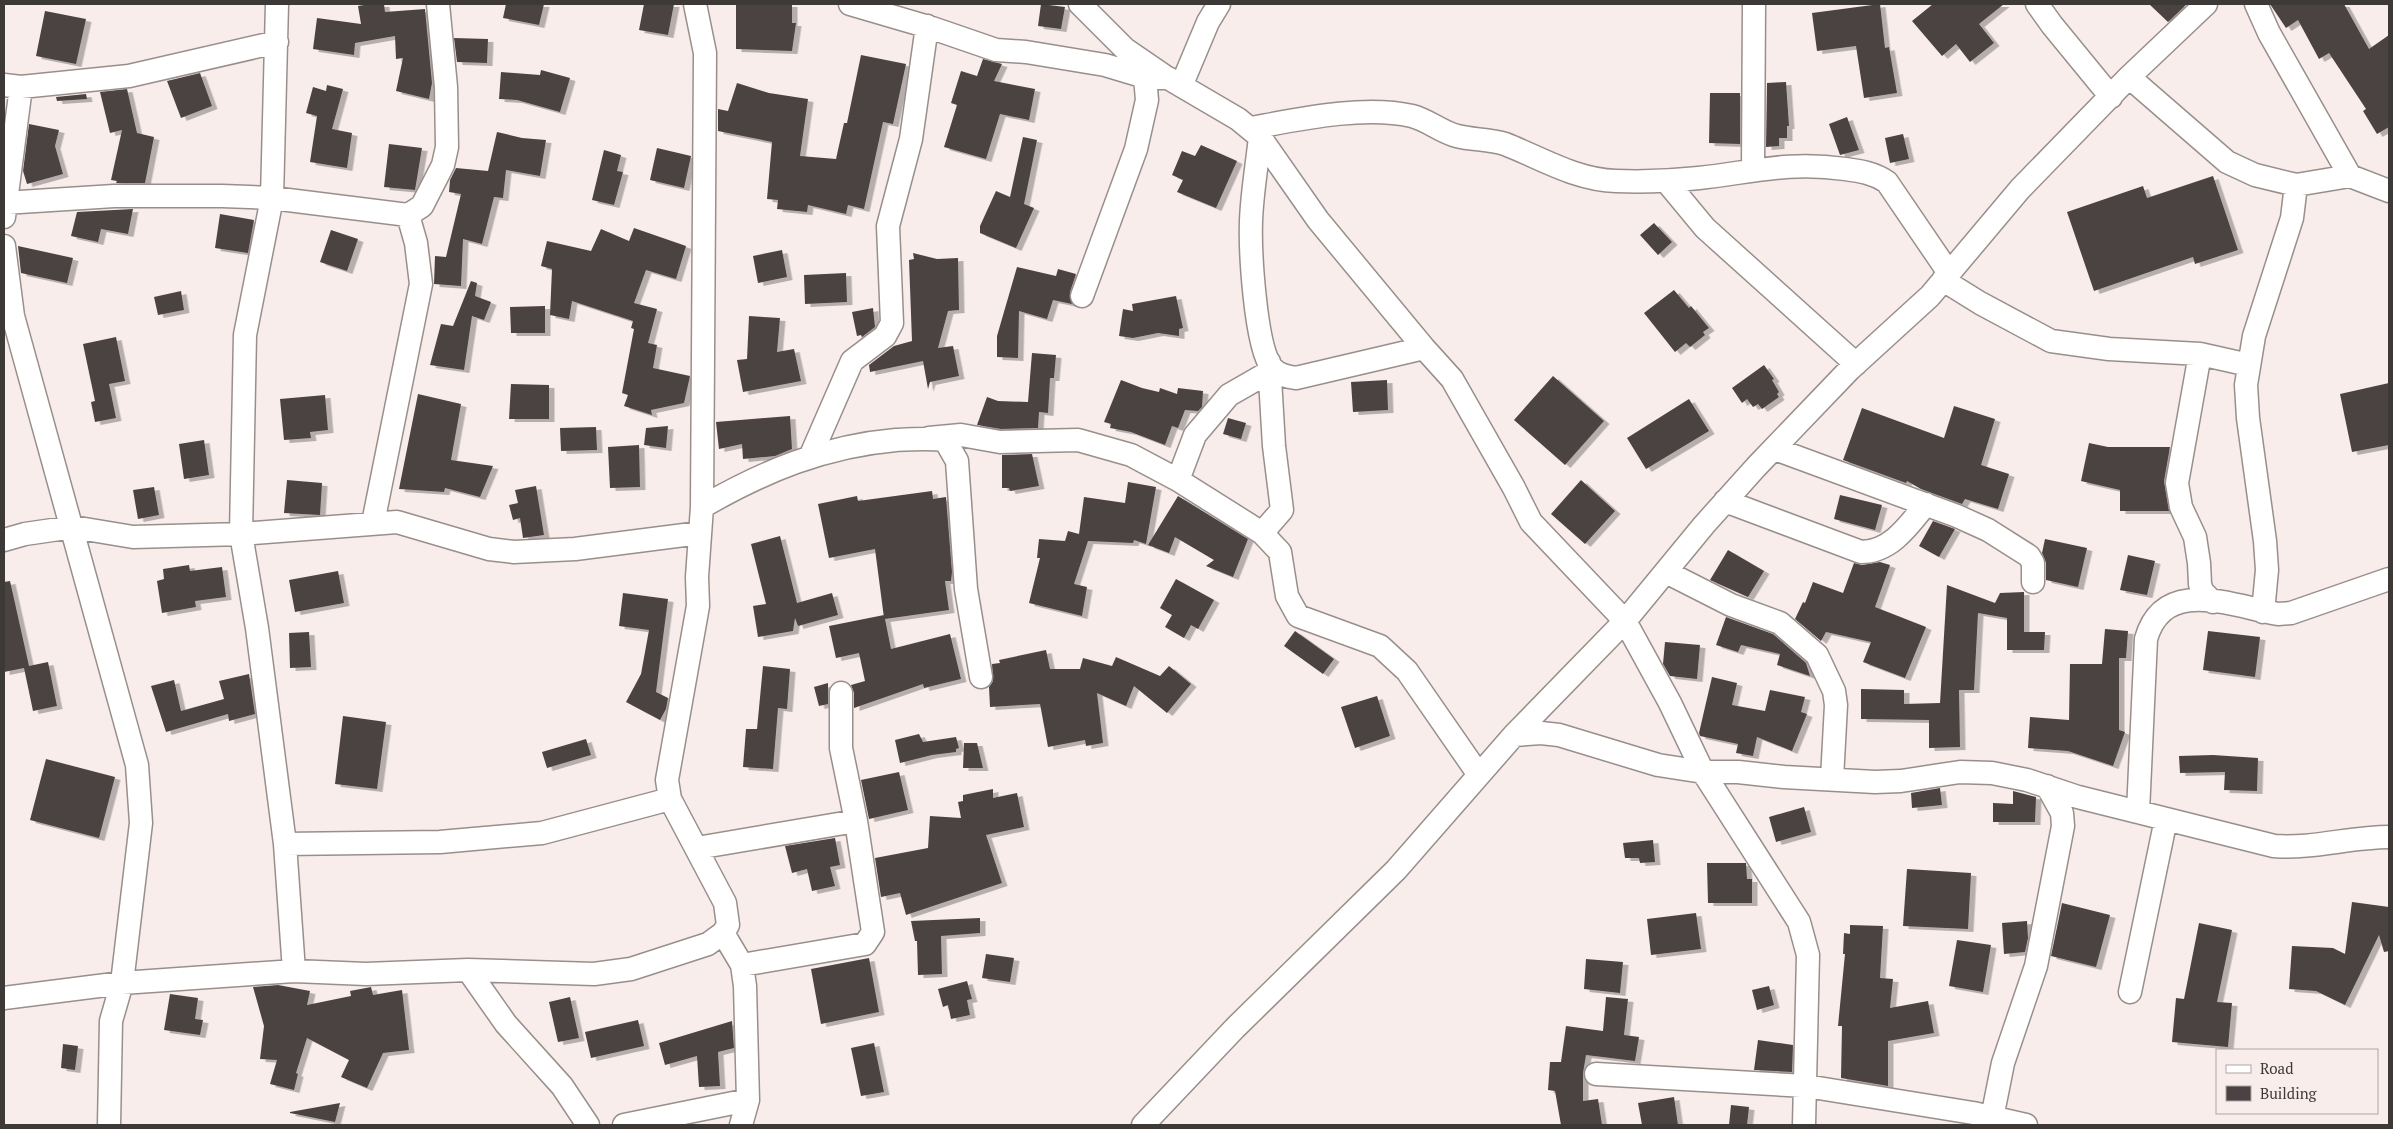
<svg xmlns="http://www.w3.org/2000/svg" width="2393" height="1129" font-family="'PT Serif',serif">
<defs>
<filter id="shadow"><feDropShadow dx="5.5" dy="3" stdDeviation="0" flood-color="#0004"/></filter>
</defs>
<rect width="100%" height="100%" fill="#f8edea"/>
<path fill="#4c4243" filter="url(#shadow)" d="M370,4h14l1,8 40,-3 7,74 -3,16 -33,-8 7,-33 -7,1 -1,-23 -40,7 -1,12 -41,-6 4,-31 44,6 -3,-18z
M506,4h38l-5,21 -36,-7z
M644,4h30l-6,31 -29,-5z
M736,4h56v19h4l-4,28 -56,-2z
M1041,4l24,3 -4,22 -23,-3z
M1880,4l5,44 4,-1 8,46 -33,5 -8,-52 -39,5 -5,-38z
M1933,4h71l-25,20 15,19 -24,19 -14,-18 -14,12 -30,-35z
M2149,4h38l-19,18z
M2270,4h74l25,45 20,-14v92l-12,7 -14,-23 3,-2 -37,-56 -10,6 -21,-39 -12,8z
M45,11l41,8 -10,45 -40,-8z
M454,38l34,1 -1,24 -30,-1z
M861,55l45,9 -13,60 -10,-2 -19,87 -16,-4 -2,9 -38,-9 -1,7 -30,-3 1,-9 -11,-1 5,-57 -54,-11v-22l10,2 9,-28 32,10 39,6 -8,57 36,3 8,-36h3z
M983,59l19,5 -8,17 41,8 -6,31 -29,-6 -14,45 -42,-12 13,-42 -6,-2 10,-32 16,5z
M541,70l29,8 -10,34 -43,-12 -18,-1 2,-27 39,3z
M200,73l12,33 -31,12 -14,-37z
M1786,82l3,44h-2v12h-8v8l-13,1 1,-64z
M327,85l16,4 -11,40 20,4 -5,35 -37,-6 7,-46 -11,-3 7,-26 13,4z
M127,89l10,44 17,4 -9,46h-29l1,-2 -6,-1 11,-50 -12,3 -10,-41z
M1710,93h30v51l-31,-1z
M86,94l1,5 -30,2 -1,-4z
M1847,117l12,33 -19,5 -11,-31z
M29,124l30,6 -4,16 8,28 -36,10 -4,-13z
M497,132l25,6 24,2 -6,36 -34,-6 -3,28 -9,-1 -12,47 -19,-5 -2,47 -27,-2 1,-28 11,1 15,-63 -12,-2 1,-12 6,-12 32,3z
M1903,134l6,25 -19,4 -5,-25z
M1023,137l14,3 -13,64 10,4 -18,40 -36,-15v-7l16,-35 14,6z
M389,144l33,4 -7,42 -31,-3z
M1201,145l36,16 -21,47 -39,-16 6,-12 -11,-5 10,-24 13,5z
M657,148l34,8 -7,32 -34,-8z
M604,150l17,5 -4,16 6,1 -9,33 -22,-5z
M2213,176l25,74 -43,14 -2,-7 -99,34 -27,-79 76,-26 4,12z
M133,209l-5,25 -27,-5 -3,13 -27,-6 6,-24z
M220,214l34,6 -6,33 -33,-5z
M1654,223l18,19 -14,13 -18,-20z
M634,228l52,18 -10,33 -30,-9 -12,33 23,6 -9,34 9,2 -4,23 37,8 -6,27 -33,7 1,5 -28,-9 4,-11 -6,-2 12,-64 -3,-1 2,-7 -61,-20 -3,18 -19,-4 2,-46 -11,-3 6,-25 44,10 10,-22 28,12z
M331,230l27,9 -11,32 -27,-9z
M18,246l55,12 -6,25 -46,-10z
M782,250l5,27 -29,6 -5,-27z
M913,253l24,6 21,-1 1,52 -11,1 -10,37 15,-2 6,30 -29,6 -2,7 -5,-28 -53,11 -1,-7 25,-19 18,-5 -3,-81 5,-1z
M1017,267l39,9 2,-7 18,5 -6,18 2,12 -19,-4 -6,19 -28,-8 -1,47 -21,-1v-21z
M846,273l1,29 -42,2 -1,-29z
M471,281l6,2 -2,13 16,6 -7,18 -12,-4 -8,54 -34,-5 11,-41 12,2z
M1674,290l15,18 2,-2 18,22 -6,4 2,3 -15,12 -4,-4 -11,9 -31,-39z
M181,291l3,19 -26,5 -4,-18z
M1176,296l7,32 -4,1v7l-21,-3 -25,5 -14,-2 4,-27 10,2 -1,-7z
M545,306v27h-34l-1,-26z
M873,308l2,19 -13,10 -1,-2 -4,1 -5,-24z
M749,316l31,2 -3,34 17,-3 7,32 -58,11 -6,-32 10,-1z
M116,337l9,44 -16,3 7,34 -21,4 -4,-20 4,-1 -12,-57z
M1032,353l24,2 -2,23h-4l-2,35 -9,-1 -1,16 -37,1 -24,-4 10,-28 11,4 30,1z
M1764,365l10,14 -2,1 7,12 -2,2 2,3 -17,12 -4,-5 -5,3 -6,-8 -5,4 -10,-15z
M1553,376l51,45 -39,44 -51,-45z
M1121,380l21,8 17,4 1,-4 17,6 1,-6 25,3 -1,16 -4,4 -13,-1 -7,18 -6,-2 -7,19 -34,-13 -21,-4 1,-4 -7,-2z
M1387,380l1,30 -35,2 -2,-30z
M2389,383v62l-37,7 -12,-58z
M511,384l38,1v34h-40z
M418,394l43,10 -10,56 42,6 -13,31 -35,-9 -1,4 -45,-3z
M325,395l3,35 -18,2 1,6 -27,2 -4,-41z
M1689,399l20,32 -63,38 -19,-31z
M1954,406l41,13 -14,46 28,9 -11,35 -33,-10 -3,5 -41,-15 -14,-8 -1,2 -63,-23 19,-52 82,30z
M790,416l2,33 -17,7 -32,3 -1,-15 -23,5 -3,-27z
M1228,418l18,5 -5,16 -18,-5z
M668,426l-2,22 -22,-3 2,-17z
M596,427l1,23 -36,1 -1,-23z
M204,440l5,35 -25,4 -5,-35z
M2089,443l19,4h62l-6,34 5,30h-49v-21l-39,-9z
M639,445l1,42 -30,1 -2,-41z
M1032,454l7,32 -29,5 -1,-3h-7v-33z
M287,480l35,3 -2,32 -36,-2z
M1581,480l34,31 -30,33 -34,-30z
M1128,482l28,5 -10,57 -12,-4 -1,3 -45,-2 -14,43 13,3 -5,29 -53,-13 11,-45h-3l2,-19 26,2 3,-10 11,3 5,-37 41,6z
M536,486l8,49 -21,3 -3,-20 -7,2 -4,-15 9,-2 -3,-13z
M154,487l5,28 -21,4 -5,-29z
M932,491l1,8 13,-2 6,75 -1,9h-6l4,29 -64,9 6,30 59,-15 11,45 -37,9 -1,-4 -69,24v-15l-3,-8 14,-4 -6,-28 -23,5 -7,-32 55,-11v3l-9,-69 -46,9 -11,-54 39,-8 1,5z
M1840,495l42,10 -7,25 -41,-11z
M1178,496l70,43 -15,38 -27,-11 8,-6 -39,-23 -6,16 -21,-8z
M1933,521l22,8 -16,28 -20,-11z
M780,536l17,67 35,-10 6,22 -40,11 -3,-8 -2,13 -35,6 -5,-31 13,-2 -15,-60z
M2045,539l42,9 -9,39 -32,-7v-17l-4,-10z
M1728,550l36,21 -16,26 -38,-17z
M2128,555l27,6 -8,34 -27,-5z
M1880,562l10,3 -15,42 51,20 -21,51 -42,-16 8,-20 -45,-10 -5,9 -26,-22 8,-17 2,1 8,-21 30,11 11,-30 8,2z
M189,565l1,6 32,-4 4,30 -31,4 1,6 -34,6 -5,-32 7,-2 -1,-10z
M338,571l6,32 -49,9 -6,-32z
M1176,579l38,21 -16,29 -7,-4 -7,13 -19,-11 7,-12 -12,-7z
M10,581l19,85 19,-4 9,44 -24,5 -9,-43 -20,4v-90z
M1947,585l48,18 5,-10 24,-1v40h21l-1,18h-37v-32l-29,-5 -4,77h-15l1,57 -31,1v-28l-68,-1v-30l43,1v14l36,-1z
M623,593l45,6 -12,93 12,6 -2,11 -6,11 -34,-18 15,-28 8,-44 -30,-4z
M1726,617l47,17 33,29 4,13 -33,-11 3,-11 -39,-9 -3,7 -22,-7z
M2105,629l23,2 -2,27h-7v72l6,2 -12,34 -45,-15 -40,-3 2,-31 39,3 1,-56h32z
M1295,631l39,28 -11,15 -39,-28z
M2208,631l52,6 -5,40 -52,-7z
M309,632l2,35 -21,1 -1,-35z
M1665,642l35,3 -3,34 -27,-3 -7,-12z
M1046,650l4,19h30l3,-11 29,8 4,-9 44,19 9,-10 22,18 -24,29 -33,-27 -8,20 -29,-13 6,50 -17,3 -1,-6 -37,7 -8,-43 -50,3 -1,-20 4,-6 -1,-17 8,-1 -1,-3z
M763,666l27,3 -3,40 -9,-1 -5,61 -30,-2 3,-38h11z
M249,674l6,40 -26,7 -1,-7 -62,18 -15,-46 23,-6 7,31 43,-12 -5,-18z
M1712,677l25,6 -5,22 33,6 5,-21 35,7 -4,15 6,2 -15,37 -35,-14 -4,19 -17,-3 2,-9 -38,-8 -1,-3z
M828,683v21l-9,2 -5,-19z
M1377,696l13,40 -35,12 -14,-41z
M343,716l43,6 -9,67 -42,-5z
M919,734l4,8 33,-5 3,11 -3,1v3l-24,3 -32,8 -5,-23z
M586,739l5,16 -44,13 -5,-16z
M964,743h13l6,25h-20z
M2213,755l45,3 -1,33 -33,-1 1,-18 -45,1 -1,-17z
M46,759l69,18 -16,61 -69,-18z
M899,772l9,38 -39,9 -8,-39z
M1940,788l2,17 -30,3 -1,-15z
M993,789v9l24,-5 7,34 -38,8 16,48 -96,32 -6,-22 -19,4 -6,-39 53,-10 2,-32 31,2 -3,-16 5,-1v-6z
M2013,791l23,6 -1,25h-42v-19l20,1z
M1804,807l7,25 -35,10 -7,-25z
M835,838l5,27 -10,2 5,19 -23,5 -5,-22 -15,4 -7,-27z
M1653,840l2,22 -15,1 -1,-5h-14l-2,-15z
M1707,863h39l1,16h5v24h-44z
M1907,869l64,4 -3,56 -65,-3z
M2352,902l37,5v44l-5,1 -5,-17 -34,70 -29,-14 -27,-2 3,-43 41,2 12,6z
M2062,903l48,12 -14,52 -45,-11z
M1696,913l5,36 -50,6 -4,-36z
M980,918v15l-39,3 1,38 -24,1 -1,-34h-2l-4,-20z
M2027,921l1,17 -3,14 -21,2 -2,-31z
M2199,923l33,7 -15,72 15,1 -4,44 -56,-5 4,-44 8,1z
M1850,925l33,1 -3,52 13,1 -3,29 38,-7 6,32 -46,8v45l-47,-8 1,-52h-4l7,-72h-2l1,-21 6,1z
M1957,940l34,5 -8,47 -34,-6z
M986,954l28,4 -4,24 -28,-4z
M869,958l10,54 -58,12 -10,-55z
M1586,959l37,3 -3,31 -36,-4z
M967,981l5,18 -5,1 3,15 -19,4 -3,-14 -5,2 -5,-18z
M278,985l32,6 -3,14 44,-9 -1,-5 21,-4 2,8 29,-5 7,60 -26,3 -16,35 -26,-11 8,-17 -42,-22 -11,35 2,1 -4,16 -24,-6 7,-24 -17,-1 4,-33 -11,-39z
M1769,986l5,19 -17,5 -5,-20z
M170,994l28,4 -3,21 8,1 -3,15 -36,-5z
M570,997l9,41 -21,4 -9,-40z
M1606,997l22,2 -4,36 15,2 -4,24 -49,-6 -3,18v28l15,-2 4,26h-41l-6,-34 -7,-1 2,-28h11l5,-36 37,5z
M638,1020l6,26 -53,12 -6,-26z
M732,1021l2,27 -16,4 2,34 -21,1 -2,-31 -32,9 -6,-22z
M1758,1040l35,5 -1,27 -38,-2z
M874,1043l10,49 -23,4 -10,-48z
M63,1044l15,2 -3,24 -14,-2z
M1674,1097l4,28h-36l-4,-22z
M340,1103l-5,19 -45,-9v-1z
M1731,1105l18,2 -2,18h-18z"/>
<g fill="none" stroke-linecap="round" stroke-linejoin="round">
<g stroke="#988f8b" stroke-width="25">
<path id="minor" d="M277,4l-5,194 -27,137 -4,199 16,94 28,216 9,127
M850,4l82,24 64,22 30,2 79,13 40,12 23,1 70,41 22,18 58,83 106,128 28,31 62,109 17,34 94,99 45,82 33,69 96,150 9,33 -4,170
M1080,4l45,45 38,26
M2037,4l15,21 59,72
M2256,4l13,29 81,143
M2129,77l98,85 28,13 41,10 54,-9 39,15
M1182,84l26,-62 11,-18
M4,85l17,2 108,-11 148,-34
M1251,128c49,-9 113,-23 161,-12 16,4 29,16 45,20 15,4 32,3 48,8 36,14 71,36 111,37 27,1 55,0 83,-3 54,-6 90,-17 146,-9 15,2 29,4 42,13l62,91
M1260,137c-3,28 -8,56 -9,84 -1,29 4,125 21,147 6,7 15,9 24,10l128,-30
M1753,169l1,-165
M1666,181l39,47 151,136
M4,203l110,-7h108l50,2 136,17 14,-9 21,-41 4,-18 -1,-60 -8,-83
M4,217l17,-130
M4,246l9,70 124,449 4,58 -19,160 -11,38 -2,104
M1943,280l37,23 71,38 58,8 91,5 49,11
M1082,296l54,-147 11,-49 -2,-23
M2200,354l-23,129 4,24 14,30 4,26 1,21 2,7 11,11
M929,438l32,-3 39,7 78,-2 53,15 47,25 84,53 18,19 7,44 11,20 82,30 27,25 72,104
M1775,449l182,67 31,14 41,26 4,7v19
M811,455l41,-94 33,-25 7,-13 -4,-97 23,-87 16,-113
M1178,480l17,-45 34,-40 40,-23
M1725,501l136,51c30,0 48,-27 65,-48
M702,507c62,-36 123,-61 194,-67 17,-1 32,-2 49,0l12,21 9,128 15,88
M373,523l48,-239 -5,-41 -8,-28
M1262,533l20,-23 -8,-64 -5,-84
M4,540l21,-6 48,-7 60,10 108,-3 156,-12 92,27 25,3 61,-3 125,-16
M1666,572l65,33 49,18 37,32 17,36 2,14 -4,74
M2263,612l4,-42 -2,-29 -17,-123 -2,-33 8,-49 38,-118 4,-33
M1514,735l27,-2 18,2 99,30 45,7h35l46,5 91,5 26,-1 59,-9 32,1 35,7 51,17 196,49c39,3 76,-9 115,-9
M2138,812l8,-173c18,-63 86,-33 132,-25l13,-1 98,-34
M285,844l155,-2 102,-9 128,-34
M697,848l159,-27
M723,933l19,32 3,21 3,114 -7,25
M742,965l123,-21 8,-12 -17,-111 -15,-73v-55
M468,970l38,54 56,62 26,39
M2130,992l36,-173
M4,998l118,-15 172,-12 72,3 102,-4 126,4 37,-5 77,-25 15,-11 5,-8 -3,-22 -55,-104 -3,-19 31,-174 -1,-29 5,-70 3,-454 -10,-49
M1596,1074l210,12 167,27 53,12
M1992,1118l11,-55 33,-97 27,-140 -1,-13 -15,-27
M624,1125l124,-25
M1143,1125l92,-97 161,-158 118,-135 111,-114 79,-96 52,-58 94,-98 80,-73 90,-107 109,-112 77,-73"/>
</g>
<use href="#minor" stroke="#fff" stroke-width="22"/>
</g>
<rect width="2393" height="1129" fill="none" stroke="#3d3937" stroke-width="10"/>
<rect x="2216" y="1049" width="162" height="65" fill="#f8edea" stroke="#ada5a2"/>
<rect x="2226" y="1065" width="25" height="8" fill="#ffffff" stroke="#ada5a2"/>
<text x="2260" y="1074" font-size="15" fill="#3d3937">Road</text>
<rect x="2226" y="1086" width="25" height="15" fill="#4c4243" stroke="#ada5a2"/>
<text x="2260" y="1099" font-size="15" fill="#3d3937">Building</text>
</svg>
